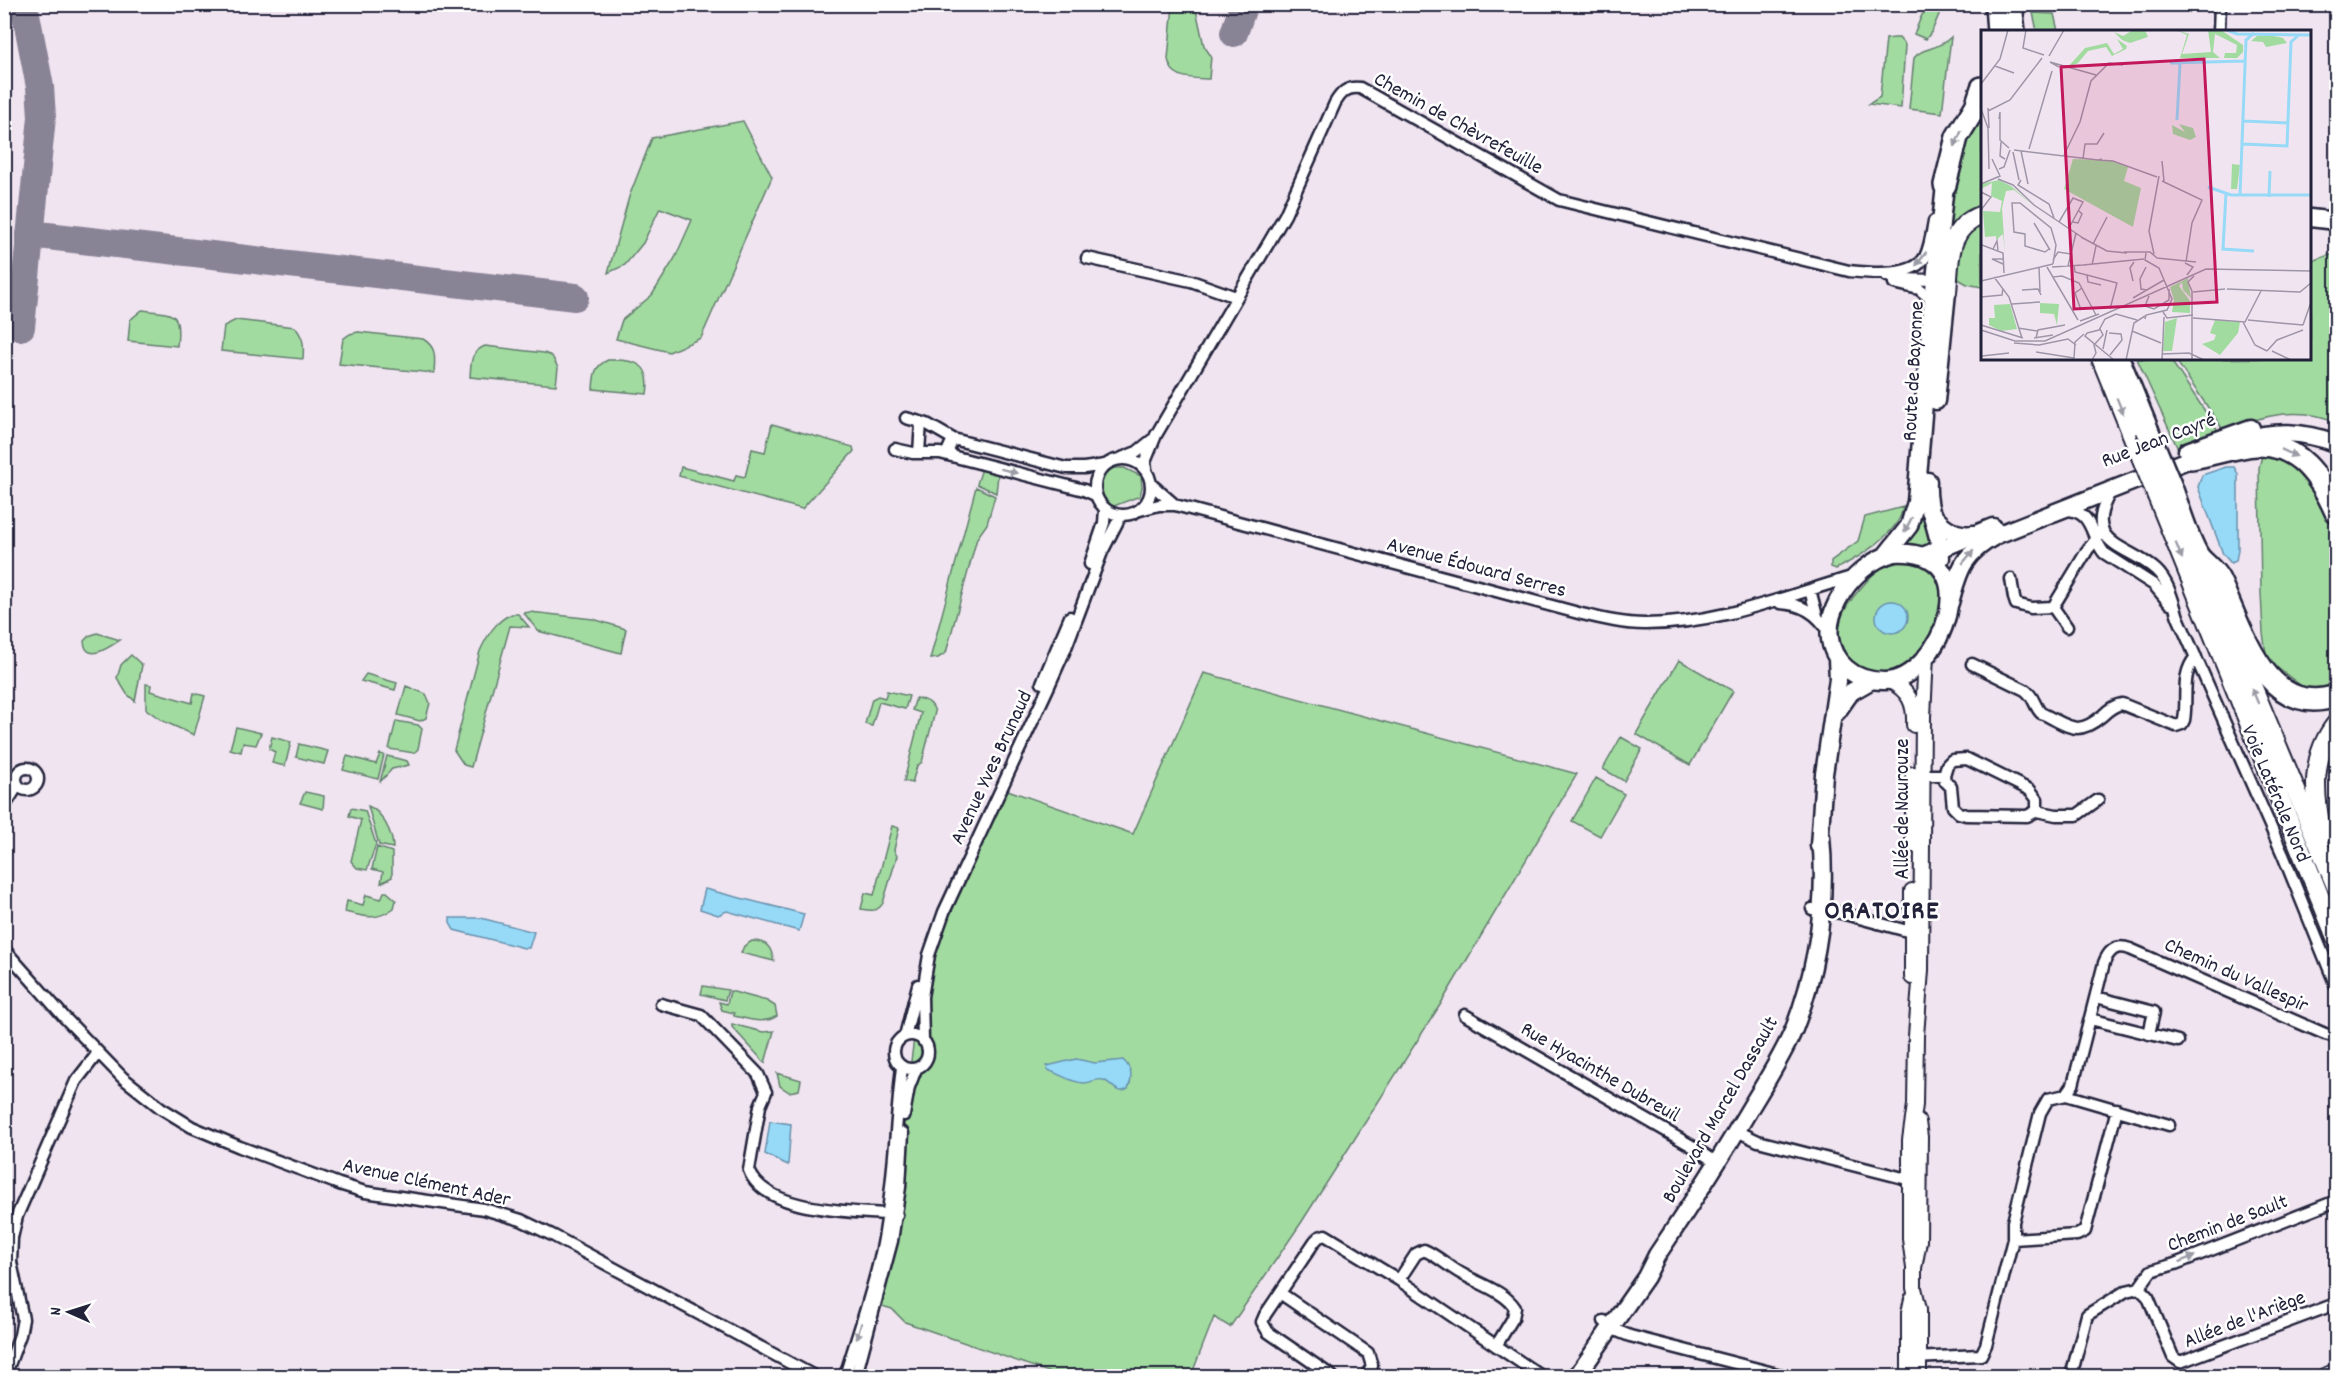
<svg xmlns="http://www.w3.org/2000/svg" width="2341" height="1381" font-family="Dekko,sans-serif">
<rect width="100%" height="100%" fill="#f0e4f0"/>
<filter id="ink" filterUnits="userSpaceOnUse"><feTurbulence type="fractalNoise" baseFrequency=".0167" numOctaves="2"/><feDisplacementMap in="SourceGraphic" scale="12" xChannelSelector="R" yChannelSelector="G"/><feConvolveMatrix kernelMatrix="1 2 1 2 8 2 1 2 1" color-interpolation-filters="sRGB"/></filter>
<g filter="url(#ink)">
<path fill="#a2dba0" stroke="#627e6e" stroke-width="1.5" d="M1173,5h22l9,41 7,10 -2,23c-17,-1 -38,1 -41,-20z
M1931,6l9,6 -8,19 -6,8 -12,-5 8,-19z
M2033,13l21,1 4,17h-21z
M1951,37l-9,76 -33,-4 5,-51c8,-11 23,-7 37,-21z
M1895,38h4l6,7 -4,63 -32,-4 11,-7 6,-58z
M1982,105v105l-37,38 4,-47 13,-57z
M743,121l29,56 -71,161 -32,14 -53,-13 6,-19 30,-25 23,-37 17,-38 -32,-12 -17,35 -18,22 -17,8 21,-76 23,-59z
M1982,222v65l-15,-3 -14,-8 3,-32z
M2329,255l7,1v166c-36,-17 -77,-6 -112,9l-49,-72 135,-1v-96z
M142,310c32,4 39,0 35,36l-49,-5 2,-21z
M236,320l59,7c9,11 9,18 8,32l-82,-8 3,-25z
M358,332l65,7c14,8 12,19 11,34l-95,-9 4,-25 7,-5z
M485,346l59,7 8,3 6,12 -2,17 -86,-8c1,-14 0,-25 15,-31z
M2137,359h33l49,73 -41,17z
M608,360c27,-1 44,3 39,34l-54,-5c1,-14 1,-23 15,-29z
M772,424l81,23 1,4 -52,58 -123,-33 2,-9 53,14 2,-6 9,2 7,-28 13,3z
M2279,452l25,22 20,30 12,27v155l-11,4 -21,-2 -33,-25 -5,-10 -3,-20 -2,-40 -2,-125 3,-13z
M983,465l10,4 5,6 -2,18 -19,-9z
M1113,468h11l17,8 1,11 -2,9 -26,10 -4,-1 -2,-4h-4l-3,-6 1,-5 -3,-3 1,-9 5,-8z
M976,487l19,9 -8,28 -10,14 -31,115 -8,5 -8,1z
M1903,507c-3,26 -45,51 -67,62l-5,-2v-6l27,-20 7,-24z
M1920,513h3l12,32 -12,2 -19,-1z
M1900,561c7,1 15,1 22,5 13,7 26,26 22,41 -9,36 -60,95 -95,51 -20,-25 -7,-49 11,-69 12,-14 21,-25 40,-28z
M530,612l63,7 33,10 -5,24 -83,-22 -14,-18z
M512,614h6l11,13 -19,-1 -39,141 -7,-2 -10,-15 26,-99c7,-15 16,-31 32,-37z
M97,633l23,7c-11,7 -34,24 -36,1l5,-5z
M131,655l11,10 -7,36 -8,-7 -10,-16 4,-13z
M1679,660l54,31 -43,74 -54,-31z
M1204,673l373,101 -137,231 -139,218 -71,104 -16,-10 -23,59h-131l-155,-54 -13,-13 -10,-3 -1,-17 19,-102 6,-88 19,-144 74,-168 134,47z
M366,674l31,9 -2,7 -34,-9z
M146,684l5,1 -1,6 42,12 2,-10 11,3 -11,39 -31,-14 -17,-12z
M406,686l20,8 4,9 -4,15 -6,3 -22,-6z
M887,691l22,5 -4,13 -26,-7 -7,24 -7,-2 7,-25 6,-3 7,2z
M916,698c9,2 16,3 19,14l-13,50 -5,4 -5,17 -8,-2 17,-68 -9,-3z
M396,721l22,4 4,4 -4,20 -4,4 -25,-4z
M236,727l25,6 -5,12 -13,-2 -2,9 -11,-3z
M272,737l19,5 -6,24 -13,-3 3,-11 -6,-3z
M1621,737l21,12 -18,32 -21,-12z
M299,744l29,7 -4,13 -28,-7z
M380,754l4,1 -6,24 -35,-9 4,-14 29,8z
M387,756l20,5 2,4 -17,4 -12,13z
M1596,778l28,16 -24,42 -28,-15z
M305,792l19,4 -1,13 -23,-6z
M368,806c14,5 25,28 25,42l-14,-3z
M351,808l14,3 11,33 -9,26 -10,-2 -6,-7 10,-41 -12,-4z
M892,826l7,2 -5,22 3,6 -14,47c-5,9 -12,8 -22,6l4,-16 9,2z
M377,847l15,5v25l-11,6 2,-11 -11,-3z
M384,892h3l9,8 -2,8c-17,13 -29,9 -49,4l2,-11 16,4 3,-10 15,4z
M752,941c15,0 19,6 22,20l-33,-8 3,-7z
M703,986l25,4 -3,10 -24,-6z
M730,991l37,10 8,5 2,10c-14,9 -28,3 -43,0v-3l-12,-3 -3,-8 8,2z
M732,1024l31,8 11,-1 -9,32 -33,-36z
M777,1073l24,7 -2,10 -10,2 -9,-6z"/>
<path fill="#96daf8" stroke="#6890ac" stroke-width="1.5" d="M2226,467h8l4,7v75l-2,12 -5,2 -8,-9 -25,-67 4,-12z
M1876 617a16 16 0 1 1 32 0a16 16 0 1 1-32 0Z
M705,889l99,25 -5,17 -72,-20 -9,4 -18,-6z
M450,918h31l53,14 -5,16h-5l-70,-18 -4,-7z
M1076,1059l19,4 28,-3c9,8 10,18 5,29 -12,7 -15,-6 -25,-9 -7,-2 -12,3 -19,3 -12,0 -25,-9 -36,-13l-1,-4z
M770,1121l21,3 -3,41 -23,-11z"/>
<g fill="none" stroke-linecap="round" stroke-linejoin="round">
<path stroke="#898396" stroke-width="28" d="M1234,33l10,-29
M30,234l545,63
M21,327l21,-210 -2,-30 -16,-83"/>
<g stroke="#22223b" stroke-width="15">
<path id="minor" d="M2219,32l1,-28
M1087,258l104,23 45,16
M1887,276l14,3 34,1 2,4
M1894,283l25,6 14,12
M906,418l21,6 26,15
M895,449l18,4h27l144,37 11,5
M919,453l2,-31
M953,456l-5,-6 5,-11 113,29h18l21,-3
M1122,458l15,-6 15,-12
M1095 487a28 28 0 1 1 56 0a28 28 0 1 1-56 0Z
M1146,469l-1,-7 11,-27 129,-220 50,-112c6,-10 12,-17 25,-15l199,112 290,71c20,2 64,7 76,-14 5,-10 7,-24 9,-36
M1151,484l24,21
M2111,491c-32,54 18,54 45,79 13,12 17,32 22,47l105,238 53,131
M1140,510l19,-5h16l407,109c21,5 42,10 63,10 73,0 141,-28 210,-48
M2067,510c26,1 23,26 37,43l50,32 16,19
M1090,564l14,-41 1,-14
M2011,579l3,19 2,6 15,4 22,-1 35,-58 11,-13
M1810,590l7,26
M1780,603c22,1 37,10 49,29
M2053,607l14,20
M1972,664l53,26c9,6 9,16 16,23 27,12 35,25 61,3 6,-6 12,-11 20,-12l54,22 6,-2 2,-4c4,-21 -4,-46 12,-63
M1042,683l28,-66
M16 779a11 11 0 1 1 22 0a11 11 0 1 1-22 0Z
M1917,775h27l1,6 6,6 2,20 6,6 7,2 61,1 10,-5 19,4h21l21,-15
M1944,775l3,-10 5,-5 15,-1 63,31 7,9v12
M4,807l14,-22
M1812,909l29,4 70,19 5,4
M4,949l61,69 58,60 38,30 31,19 48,20 99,37 26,8 119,17 37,11 33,16 260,140
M2096,997l58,15 -5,22
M661,1004l40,11 57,59 8,18 -6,14 -11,64c16,44 109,41 148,45
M1465,1015l227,131 25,17
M2090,1019l88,22
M894 1052a17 17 0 1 1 34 0a17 17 0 1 1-34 0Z
M905,1036l13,-51
M923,1041l-1,-44 7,-42 15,-43 104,-224 17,-38 37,-98 19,-37
M2066,1095l103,30
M904,1115l5,-28 7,-18
M1737,1131l21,10 157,40
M2013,1239v-17l27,-109 8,-14 18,-4 7,-10 31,-122c5,-13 12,-19 26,-14l195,85 11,3
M1399,1280l17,-26 8,-4c14,6 26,18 40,25 16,9 41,17 51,33l-2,10 -17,28
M2139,1288l9,9 25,60 7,5 150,-56h6
M2139,1288l12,-17 24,-7 161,-63
M1280,1293l88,60 4,13 -6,10
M1604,1321l11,9 15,6 155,40
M1913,1358l68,-3 5,-10 27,-106 64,-4 8,-4 32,-122
M5,1376l15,-41 3,-16 -12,-57 1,-24 5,-22 59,-135 22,-28
M845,1376c13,-43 29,-87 38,-132 11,-58 12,-118 19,-177
M856,1376l36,-135 8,-54 3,-54
M1332,1376l-64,-44 -6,-10 3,-7 50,-74 4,-4 6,-2 74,45 142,96
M2071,1376l16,-61 39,-24 13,-3"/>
</g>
<g stroke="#22223b" stroke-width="18">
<path id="tertiary" d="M1890,681c19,10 25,22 24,44
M1913,845v-71
M1912,977v-86
M1918,1122l2,15 -1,104 -5,27v20l5,21v67
M1914,1268l-4,-29v-99l5,-35 1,-69 5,-66 2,-253 3,-62
M1909,1376v-63l3,-14
M2324,1376l12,-5"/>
</g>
<g stroke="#22223b" stroke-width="21">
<path id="secondary" d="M2310,218l26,3
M1936,401l11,-109
M2241,440c36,-10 60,-9 95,3
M2187,451l64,-23
M1928,481c-2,31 12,49 13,77
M1930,511c10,14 25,26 43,23
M1895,553c98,-5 45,128 -11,128 -15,0 -27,-3 -38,-13 -42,-37 4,-105 49,-115z
M1886,555l23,-29 7,-24 14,-174 15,-143
M1923,556l70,-29
M1950,603c9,-35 14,-50 47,-68l206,-81
M1837,712l14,-20 21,-12
M1819,846l5,-72 14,-95 -1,-20
M1577,1376l69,-99 11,-22c33,-49 65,-99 95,-150 15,-25 31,-50 42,-76 24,-62 33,-127 27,-193"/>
</g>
<g stroke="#22223b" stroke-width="22">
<path id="trunk" d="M1947,292c3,-33 -1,-64 35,-77
M2101,358l39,96
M2157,496l179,441
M2204,571l132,315
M2322,834c-8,-39 -12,-77 14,-110"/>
</g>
<g stroke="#22223b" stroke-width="26">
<path id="motorway" d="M1996,4l2,28
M2011,4l3,28
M1945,185l12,-48 19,-31 6,-18
M2118,358l29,71
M2191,458c20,-3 46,-12 65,-13 43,-2 65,33 80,67
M2171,487c7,19 17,53 27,69 6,8 16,14 21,24 22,46 46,140 117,116"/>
</g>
<use href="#minor" stroke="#fff" stroke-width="10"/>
<use href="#tertiary" stroke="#fff" stroke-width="14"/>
<use href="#secondary" stroke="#fff" stroke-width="16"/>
<use href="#trunk" stroke="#fff" stroke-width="18"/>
<use href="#motorway" stroke="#fff" stroke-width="21"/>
<g stroke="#22223b" stroke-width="22" stroke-linecap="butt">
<path id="trunk-bridge" d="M2140,454l17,42"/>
</g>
<g stroke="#22223b" stroke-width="26" stroke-linecap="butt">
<path id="motorway-bridge" d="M2147,429l24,58"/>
</g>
<use href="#trunk-bridge" stroke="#fff" stroke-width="18"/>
<use href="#motorway-bridge" stroke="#fff" stroke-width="21"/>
</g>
<defs><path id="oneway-solid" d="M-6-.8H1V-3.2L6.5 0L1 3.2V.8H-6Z" transform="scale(1.5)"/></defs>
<g fill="#9c9ca7">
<use href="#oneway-solid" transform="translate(1958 139) rotate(113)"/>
<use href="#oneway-solid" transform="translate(1921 259) rotate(127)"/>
<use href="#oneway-solid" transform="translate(2120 406) rotate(68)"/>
<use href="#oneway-solid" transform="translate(2289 453) rotate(25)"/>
<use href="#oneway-solid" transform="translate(1009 471) rotate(15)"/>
<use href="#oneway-solid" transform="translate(1908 525) rotate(117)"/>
<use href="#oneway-solid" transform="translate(2179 551) rotate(68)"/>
<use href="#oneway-solid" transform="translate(1968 557) rotate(-50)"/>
<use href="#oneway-solid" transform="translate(2255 696) rotate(-113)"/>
<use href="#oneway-solid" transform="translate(2187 1259) rotate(-21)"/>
<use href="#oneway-solid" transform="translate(859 1331) rotate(107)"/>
</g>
</g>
<g text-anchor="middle" stroke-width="5" stroke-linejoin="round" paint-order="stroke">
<g font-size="21" fill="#22223b" stroke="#fff">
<text transform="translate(1459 122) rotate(29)" y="7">Chemin de Chèvrefeuille</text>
<text transform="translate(1912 371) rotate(-87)" y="7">Route de Bayonne</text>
<text transform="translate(2158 439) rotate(-21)" y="7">Rue Jean Cayré</text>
<text transform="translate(1477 566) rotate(15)" y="7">Avenue Édouard Serres</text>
<text transform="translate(990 767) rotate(-65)" y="7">Avenue Yves Brunaud</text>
<text transform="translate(2277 793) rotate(67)" y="7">Voie Latérale Nord</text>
<text transform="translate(1901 809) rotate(-90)" y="7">Allée de Naurouze</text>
<text transform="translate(2237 974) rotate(24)" y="7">Chemin du Vallespir</text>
<text transform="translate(1601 1071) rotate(30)" y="7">Rue Hyacinthe Dubreuil</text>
<text transform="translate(1719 1109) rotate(-60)" y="7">Boulevard Marcel Dassault</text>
<text transform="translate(427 1181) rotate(12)" y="7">Avenue Clément Ader</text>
<text transform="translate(2227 1222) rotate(-21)" y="7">Chemin de Sault</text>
<text transform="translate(2244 1318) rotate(-21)" y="7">Allée de l'Ariège</text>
</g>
<g font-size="27" font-weight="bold" letter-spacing="1.5" fill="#22223b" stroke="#fff">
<text x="1882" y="918">ORATOIRE</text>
</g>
</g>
<g transform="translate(1981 30)">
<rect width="330" height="330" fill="#f0e4f0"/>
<path d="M152,0h12l3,7 -18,6 -8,-3 -8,-8 9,4zM195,0l13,4 -7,20 29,-2 -3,-22h13l22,15v7l-6,6h-13l1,-5h11l1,-8 -22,-11 -2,18 7,6h-40l7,-23zM288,5l14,3 4,5 -21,4 -3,-5 -12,-1 6,-5zM136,9l10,7 -1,3 -14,7 -6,-9 -18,4 -10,12 -11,5 18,-20 22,-5 7,11 9,-5zM198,94l14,4 3,9 -6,3 -17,-6 -1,-9 13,7zM92,129l37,1 18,7 -4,14 17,7 -8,39 -69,-38zM251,134l8,1 -3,24h-6zM18,150l12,6 25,22 -22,-18 -8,1 -4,17 3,44 -2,-18 -7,6v-4l-11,1 -2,-26 17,1 2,-11 -11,-5 1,-13 -11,6v-5zM207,248l3,20 -8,-8 -1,-8 -3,4 11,15v12l-18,-1 2,-12 -4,-13zM59,273l19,1 -2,21 -3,-11 -14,-1zM29,274l7,25 -16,2 -12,-6v-7h6l-1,-13zM196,288l-5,33h-9l2,-29zM234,290l25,2 -2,11 -18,22 -18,-11 12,-4 2,-5 -6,-2z" fill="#a2dba0"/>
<path fill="none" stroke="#96daf8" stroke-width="3" d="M246,0l10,4 74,1M189,33l75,-2M196,90l3,-56M263,91l44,2M262,114l44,2 4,-104 9,-8M227,157l23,8h80M245,163l-3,56 31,2M259,165l6,-155 8,-7M288,167l1,-26"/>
<path fill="none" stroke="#9e96a8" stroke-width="1.5" d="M45,0l-3,18 21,7M68,26l15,-26M14,36l19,7M78,37l-9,-5 46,13M0,54l19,-25 8,-29M7,78l1,20M0,79l7,19 1,41M7,81l22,-11 32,-42M18,89l1,-7v28l9,8M20,112l-1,14 5,3M0,118v23M48,119l23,-78M33,120l84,10M40,121l7,33M32,122l6,28M83,125l16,-33 11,-41 18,-18 14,2M102,129l2,-15h12l7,-11M121,129l-4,1 15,1 44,16M181,131l2,20M18,139l5,-2 6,-17M17,149l15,6 21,20 49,33M40,150l-3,5 31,19 5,14M181,151l40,19 -10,23 -6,39M0,154l19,-8 -8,-17M0,162l10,5 -10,13M0,182v38M78,192l14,-24 10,4 -14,26M92,192l5,1 4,-9 -3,-3M53,193l16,27M100,207l26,14 20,2M112,214l14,-27M1,215l21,8 1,20M12,219l4,-8 1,10M68,219l-4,3 -20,-6v-12l-11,-2 -2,-29h8l31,25 5,17 -3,19M143,222h26l7,6M173,224l-5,-23 10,-55M176,228l39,4M72,230l5,-8 13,2M204,233l8,4 -6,8M22,234l-11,-5h12M93,235l1,7 12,3 1,7 13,3M102,235l61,-6M111,235l4,-19M87,236l8,-33M58,237l1,25M66,237l31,53M71,237l31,-2M165,237l-6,12 1,10 6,1M106,245l30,8 -7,26M13,247l15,20 13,41M72,247l9,-1 17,7 17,32M0,251l72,-17M152,251l-3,-13 4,-6M246,259l73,3 11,-9M41,260l16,-1 3,6M211,261v69M211,261l-4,-9 6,-6M212,262l32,-3M168,266l-4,10 9,3 15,-9v-11M0,267l21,-2 1,-7M152,268l31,-18M31,274l28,-2M100,280l-6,-17 7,-5M182,282l4,6 26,-3M212,288l52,4 16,-31M164,289l1,-4 21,-5 5,-11 -13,-31 -14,-8 1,-7M267,290l55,5M99,291l19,-7M262,292l12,23 12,6M0,295l42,13M322,295l8,-23M37,298l19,3M0,300l34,11h30l161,-72 105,2M151,301l29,12M106,303l12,-3 6,-11 11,-5 21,6M106,303l-2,3 29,24M128,303l12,1 1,6 -12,15M53,308l19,-3M55,308l2,-8 27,-5M33,313l25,2 29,-6 8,6M122,319l4,-19M286,321l10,-11 26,-10M291,321l19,9M55,322l38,6M181,324l27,-1 15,7M1,326l27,-3M93,329l1,-17 9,-8M111,330l4,-7 -2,-8 9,-10 -3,-6M145,330l8,-37 11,-7M181,330l2,-43"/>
<path fill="#c2185b" fill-opacity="0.15" stroke="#c2185b" stroke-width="3" d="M223,29l13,243 -143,7 -13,-242z"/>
<rect width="330" height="330" fill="none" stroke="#22223b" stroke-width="3"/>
</g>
<rect width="2341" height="1381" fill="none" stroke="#fff" stroke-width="24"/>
<rect x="12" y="12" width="2317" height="1357" fill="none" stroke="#22223b" stroke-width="2" filter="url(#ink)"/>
<g transform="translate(69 1312) rotate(273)" stroke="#ffffff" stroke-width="4.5" paint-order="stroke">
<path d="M0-4.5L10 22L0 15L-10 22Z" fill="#22223b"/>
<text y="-9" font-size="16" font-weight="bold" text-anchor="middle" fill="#22223b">N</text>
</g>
</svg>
